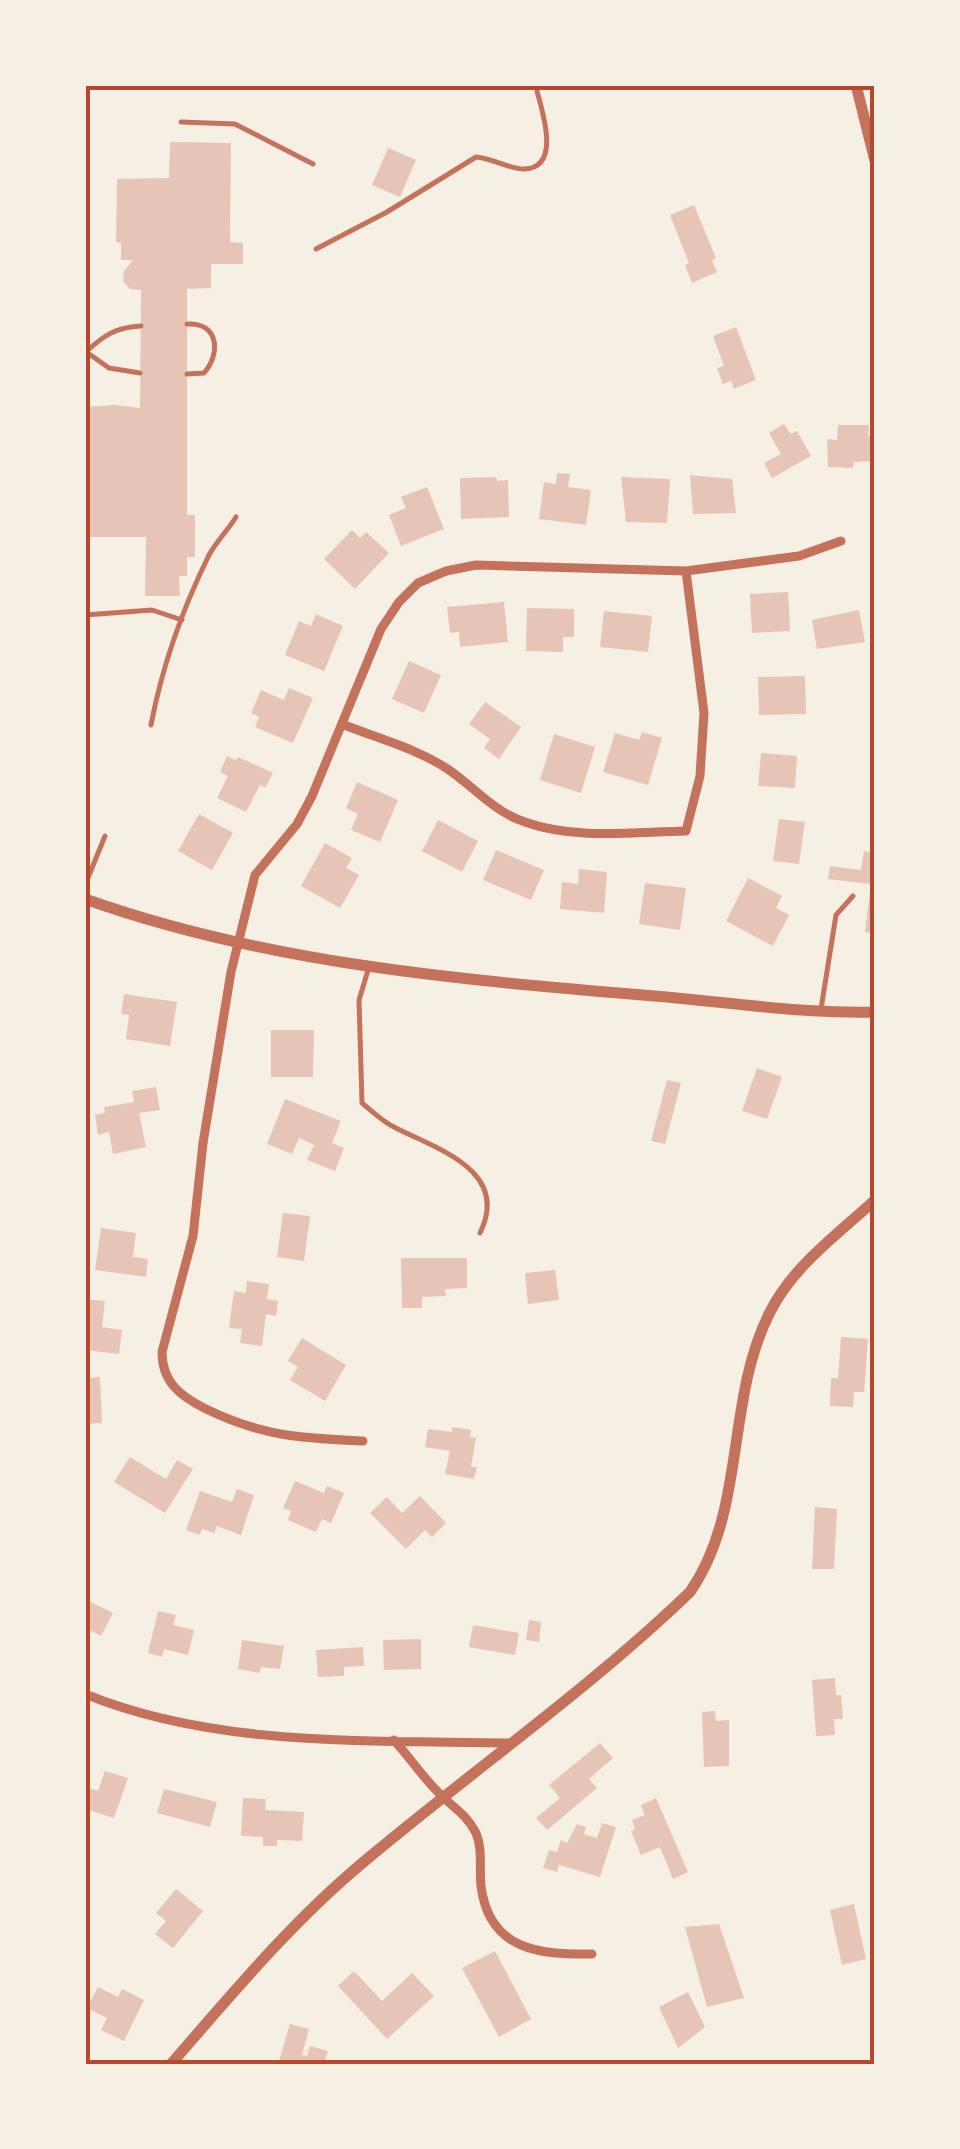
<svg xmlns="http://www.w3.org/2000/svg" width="960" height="2149" font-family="'Source Serif 4',serif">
<rect width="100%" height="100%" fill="#f6efe4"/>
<path fill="#e6c5b7" d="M170,142l61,1 -1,99 13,1v21h-32v24l-24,1v226h8v42h-8v19h-8l1,20h-35l1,-59h-61v-130l30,-2 25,3 1,-118 -11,-1 -7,-8 1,-10 9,-11h-12v-17l-5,-1 1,-63 52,-1z
M388,148l28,12 -16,37 -28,-12z
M694,205l22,53 -4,2 5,12 -25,11 -7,-18 4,-2 -19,-48z
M736,327l20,53 -22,9 -3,-8 -8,3 -6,-16 7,-2 -11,-30z
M784,424l7,10 6,-3 14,25 -39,22 -8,-15 17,-9 -12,-21z
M838,425h31l-1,11 7,1v24l-21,1 -1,6 -25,-1 -1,-28 10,1z
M557,473l13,1 -2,13 23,3 -5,35 -47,-6 5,-37 12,2z
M690,475l42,4 4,34 -43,1z
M496,477l1,4 11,-1 1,37 -48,2 -1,-41z
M621,477l49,2 -3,44 -41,-1z
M427,487l17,42 -43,17 -12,-31 17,-7 -5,-11z
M352,530l8,8 6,-6 23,21 -34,36 -31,-30z
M788,592l2,39 -38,2 -2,-39z
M504,602l4,40 -48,5 -1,-15 -9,1 -3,-26z
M527,608l47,1v28h-11v15l-37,-1z
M859,610l6,32 -48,7 -5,-29z
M604,611l48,5 -4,36 -48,-5z
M316,614l27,12 -19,45 -39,-16 14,-34 12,5z
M409,661l32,14 -17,38 -32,-14z
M805,676l1,38 -47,1 -1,-38z
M289,688l24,10 -20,45 -38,-16 4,-10 -8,-4 10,-23 23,10z
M485,702l36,25 -22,32 -15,-11 6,-9 -21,-15z
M642,732l20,6 -14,47 -45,-13 12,-39 24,7z
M554,734l41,13 -14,46 -41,-13z
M761,753l36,3 -2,32 -37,-2z
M227,756l9,4 2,-3 35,16 -8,15 -5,-3 -14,27 -29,-14 11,-22 -8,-4z
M357,782l41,18 -18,42 -29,-12 7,-16 -12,-6z
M199,814l34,19 -21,37 -34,-19z
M779,819l26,3 -6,42 -26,-3z
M438,820l40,21 -16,31 -40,-21z
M325,843l27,15 -6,10 13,7 -19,33 -39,-22z
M496,850l48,20 -13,30 -48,-20z
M864,851l11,2v80l-10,-1 6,-48 -43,-5 2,-13 31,4z
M579,869l28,3 -3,41 -44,-4 2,-27 16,2z
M748,878l34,18 -6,12 13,7 -16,31 -47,-25z
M645,883l41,5 -6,42 -41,-6z
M124,994l53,8 -7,44 -44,-7 3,-24 -8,-1z
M271,1030h43l-1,47h-42z
M757,1068l25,9 -15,42 -25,-8z
M667,1080l14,3 -16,61 -14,-3z
M156,1087l4,23 -21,3 7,34 -33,7 -4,-22 -11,3 -3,-20 10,-2 -1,-6 30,-5 -2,-11z
M285,1099l56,22 -9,22 12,5 -9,23 -28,-11 7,-15 -15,-7 -7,16 -25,-10z
M283,1213l27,3 -6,45 -27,-4z
M101,1228l35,5 -3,24 15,2 -2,18 -51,-7z
M401,1258h66v30l-22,1 1,7 -24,1v11h-20z
M555,1270l4,30 -31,4 -3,-31z
M247,1281l22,3 -2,15 11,2 -2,15 -10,-2 -4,32 -22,-3 2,-14 -13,-1 5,-37 12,2z
M85,1299l20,2 -3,26 20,3 -3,24 -34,-4z
M841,1337l27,2 -4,53h-10l-1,15 -23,-1 1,-28h7z
M302,1338l44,27 -21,36 -35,-21 8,-13 -10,-6z
M100,1377l2,46 -17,1v-46z
M452,1427l19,3 -1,7 6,1 -5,29h6l-3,12 -29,-5 5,-23 -25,-4 3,-18 24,3z
M130,1457l36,22 11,-19 16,9 -28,44 -51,-31z
M295,1481l29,12 3,-7 17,7 -13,30 -9,-4 -6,13 -28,-12 3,-9 -8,-3z
M237,1489l17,6 -13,40 -24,-9 -3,7 -12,-4 -2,6 -14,-5 14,-39 32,11z
M420,1496l26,27 -14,14 -7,-7 -19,19 -36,-36 17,-16 15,16z
M815,1507l22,2 -3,60h-22z
M85,1599l28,14 -12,23 -16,-8z
M158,1611l18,4 -3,10 21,5 -6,25 -24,-6 -2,8 -14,-4z
M529,1620l12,2 -2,20 -13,-2z
M473,1625l46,8 -4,22 -46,-8z
M421,1639v30l-37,1 -1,-30z
M242,1640l42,6 -4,23 -19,-2 -1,6 -22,-4z
M363,1647l1,19 -20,1v9l-26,1 -2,-27z
M835,1678l1,17h5l2,24h-9l1,16 -19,1 -4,-56z
M715,1711l1,10 13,-1v46l-25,1 -2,-55z
M600,1743l13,15 -24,21 8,9 -50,42 -11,-12 24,-20 -11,-13z
M105,1771l23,7 -14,40 -29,-9v-22l13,4z
M164,1789l53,13 -7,25 -53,-14z
M243,1798l23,1 -1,11 39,2 -2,29 -25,-1v6h-14v-9l-22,-1z
M656,1798l32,74 -15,7 -13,-32 -19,8 -10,-24 4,-2 -3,-9 13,-5 -4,-10z
M602,1823l14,4 -16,50 -41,-12 -2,7 -14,-4 6,-18 8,2 4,-12 6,3 10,-19 9,3 -2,7 13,4z
M176,1889l27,22 -30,37 -18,-14 11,-13 -10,-8z
M854,1904l12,55 -24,6 -12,-55z
M719,1924l25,74 -37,9 -22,-80z
M495,1951l36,68 -32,18 -37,-69z
M354,1971l28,30 30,-28 22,23 -47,43 -49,-53z
M98,1987l20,10 4,-8 22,11 -20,41 -23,-11 6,-12 -20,-10z
M688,1992l17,35 -27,21 -19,-41z
M290,2024l19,5 -7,26 5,1 3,-10 18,5 -4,13h-46z"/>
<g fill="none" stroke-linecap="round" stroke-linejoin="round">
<path stroke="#c5725c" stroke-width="5" d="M181,122l54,2 78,40
M316,249l71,-37 89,-55c16,1 32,12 48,12 38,-1 18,-58 13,-78
M85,351l24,17 31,5
M87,351c17,-16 30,-24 54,-25
M187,374l17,-1c17,-19 15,-51 -17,-49
M85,615l67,-5 30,10
M151,725c11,-58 32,-117 58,-170 7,-13 19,-25 27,-38
M85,885l20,-49
M369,967l-10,33 3,103c10,8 20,18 32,24 42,22 117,43 86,106
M821,1009l15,-94 17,-19"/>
<path stroke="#c5725c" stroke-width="9" d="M342,724c34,14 77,25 107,46 25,17 45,42 76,52 50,18 108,10 161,9l14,-55 4,-63 -18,-142
M363,1441c-62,-3 -99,-4 -157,-32 -26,-13 -44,-27 -44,-57l31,-116 10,-93 28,-171 24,-97 42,-51 15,-28 69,-167 18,-27 19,-19 28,-12 30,-6 210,6 113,-15 42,-15
M85,1694c132,54 287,46 427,49
M394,1740c17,19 32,42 51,59 12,11 23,18 31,34 7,17 3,35 5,53 8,64 58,69 111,68"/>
<path stroke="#c5725c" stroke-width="11" d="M856,85l19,76
M85,899c183,65 377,81 570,97 72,6 147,18 220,16
M171,2064c60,-69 119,-140 189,-199 109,-92 227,-174 330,-273 57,-82 35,-192 80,-280 23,-46 68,-78 105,-112"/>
</g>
<rect width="960" height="2149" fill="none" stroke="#f6efe4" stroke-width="175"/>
<rect x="88" y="88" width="784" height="1974" fill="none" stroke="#b5482f" stroke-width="4"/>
</svg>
